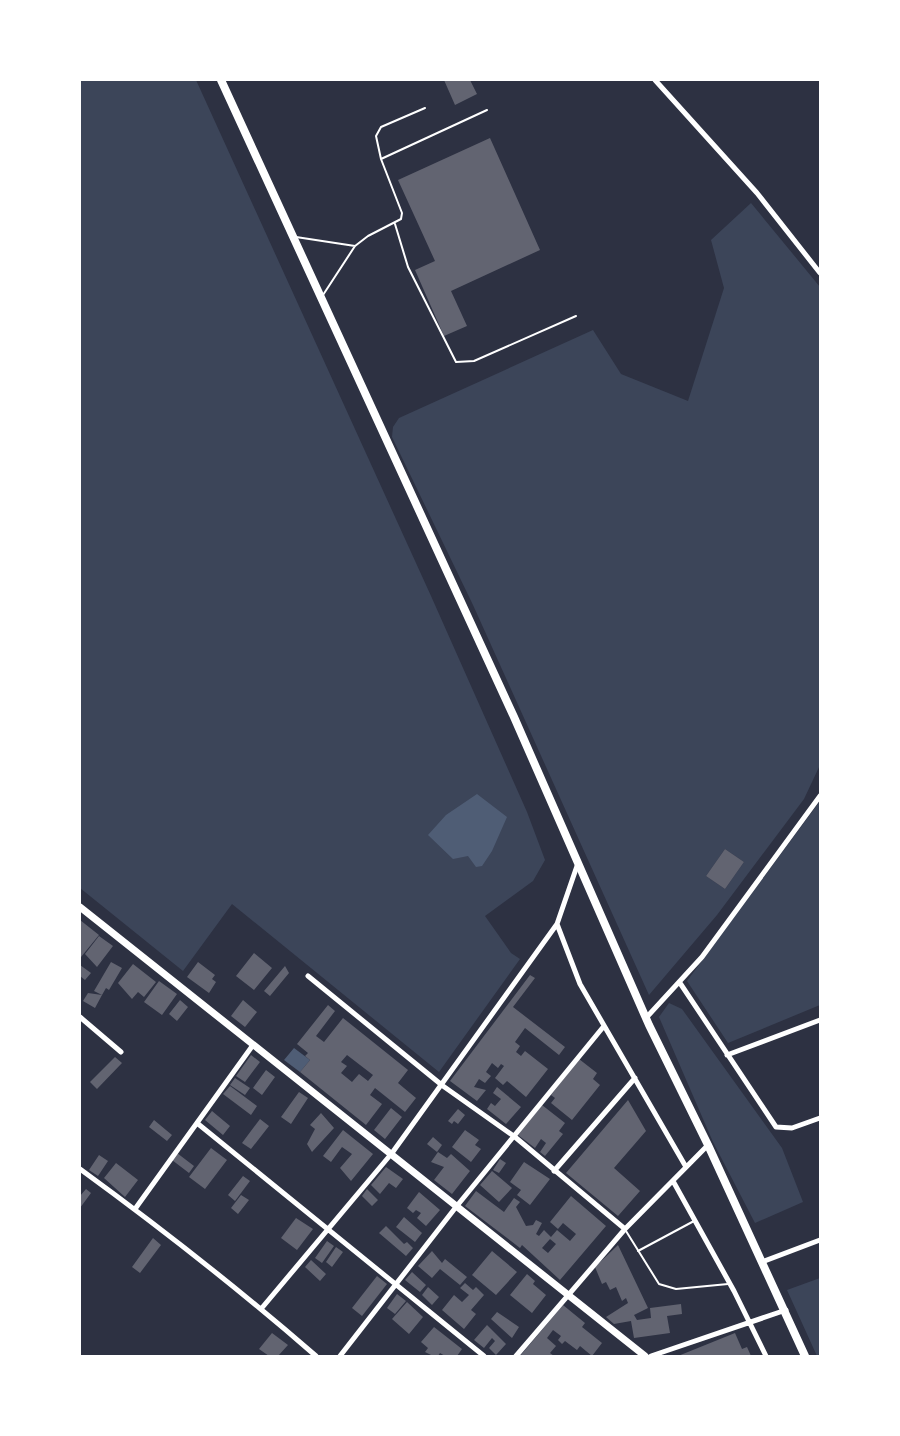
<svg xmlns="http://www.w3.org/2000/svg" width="900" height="1436" font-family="Ubuntu,sans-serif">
<rect width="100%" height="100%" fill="#2d3142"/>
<path fill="#3c4559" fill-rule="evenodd" d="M80,80h116l235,516 96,216 18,48 -12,21 -48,35 26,37 9,6 -81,113 -207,-168 -49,67 -103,-83z
M751,203l69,84v478l-16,34 -87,116 -68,80 -176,-390 -81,-168 1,-10 6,-9 194,-88 28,44 67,27 36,-113 -13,-48zM725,849l19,13 -19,27 -19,-13z
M820,801v204l-92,38 -41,-62z
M669,1003l13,6 100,139 21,54 -48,21 -42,-81 -54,-125z
M820,1278v78h-3l-30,-66z"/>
<path fill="#4f5d75" d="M477,794l30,23 -15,34 -10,15 -6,1 -8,-11 -15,3 -25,-24 18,-20z
M294,1048l16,12 -10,12 -16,-12z"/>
<path fill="#626471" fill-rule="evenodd" d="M444,80h26l7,14 -22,11z
M490,138l50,112 -89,41 16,35 -23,10 -29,-66 20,-9 -37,-81z
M725,849l19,13 -19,27 -19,-13z
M80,920l19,15 -18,22 -1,-1z
M99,936l14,10 -16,21 -12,-13z
M254,953l18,15 -18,22 -18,-14z
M111,962l11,6 -13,22 -3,-2 -4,7 -8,-4z
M198,962l17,13 -3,4 4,3 -7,11 -22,-16z
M133,964l23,18 -12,15 -6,-5 -6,7 -14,-16z
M80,965l11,8 -6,7 -5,-4z
M285,966l4,7 -19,23 -6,-5z
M530,975l5,3 -22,29 52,40 -6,8 -34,-27 -10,14 5,4 -4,6 5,4 4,-5 23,18 -22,28 -19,-16 -4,4 -8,-7 9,-12 -3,-2 -3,4 -6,-5 -6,9 5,4 -6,7 -6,-4 -5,8 12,3 -9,11 -27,-20z
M159,981l18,13 -15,21 -18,-13z
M88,993l14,2 -7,13 -12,-7z
M180,1000l8,7 -11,14 -8,-7z
M243,1000l14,12 -12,15 -14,-11z
M328,1005l7,6 -19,25 8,6 19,-24 65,52 -10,13 18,15 -11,14 -30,-24 -5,7 12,9 -16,21 -66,-53 10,-12 -5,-4 3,-3 -11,-9zM347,1055l26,20 -5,6 -9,-7 -7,8 -11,-9 6,-7 -6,-4z
M251,1055l9,7 -15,20 -9,-6z
M115,1057l7,6 -25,26 -7,-7z
M579,1059l18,14 -4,6 7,6 -28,35 -21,-17 4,-5 -4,-3z
M266,1070l9,7 -13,18 -9,-7z
M235,1078l15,10 -5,7 -15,-10z
M230,1086l27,20 -6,9 -28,-21z
M497,1087l24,20 -15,17 -19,-15 4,-6 4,3 6,-7 -8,-6z
M299,1092l9,6 -17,26 -10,-7z
M628,1100l18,31 -32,37 26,23 -22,25 -52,-43z
M542,1105l23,18 -6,8 4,3 -18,22 -5,-4 6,-9 -5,-4 -6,9 -17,-13z
M391,1108l11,9 -17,22 -11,-9z
M458,1109l7,6 -7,9 -4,-3 -2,3 -4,-3z
M212,1111l18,15 -7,9 -18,-15z
M321,1113l13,15 -22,24 -5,-8 8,-15 -5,-4z
M260,1119l9,7 -18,23 -9,-6z
M154,1120l18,15 -5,6 -18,-14z
M343,1130l30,24 -22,27 -11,-13 12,-14 -10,-7 -11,15 -8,-6z
M465,1130l14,10 -4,5 6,4 -10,13 -19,-15z
M433,1137l9,8 -5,7 -10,-8z
M211,1148l16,12 -22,29 -16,-12z
M438,1152l9,6 4,-4 19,17 -18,23 -18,-14 10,-13 -13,-5z
M177,1153l17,13 -5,7 -17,-13z
M99,1155l9,6 -10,15 -9,-6z
M500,1159l6,4 -7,10 -6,-3z
M524,1162l26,17 -20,26 -13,-10 4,-5 -11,-8z
M116,1163l22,17 -13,17 -21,-19z
M386,1167l17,12 -7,9 -7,-5 -9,11 -9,-9z
M492,1171l20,17 -13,14 -19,-17z
M243,1176l7,5 -15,20 -7,-6z
M86,1189l5,4 -11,15v-12z
M367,1189l11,11 -6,6 -10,-10z
M476,1191l28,21 10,-14 6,4 -4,5 10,19 7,-1 3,-5 6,3 -6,11 3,2 5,-6 7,7 6,-7 13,11 6,-7 -13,-11 -5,6 -8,-7 21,-26 35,30 -46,54 -38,-35 -2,3 -55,-42zM550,1239l6,5 -8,9 -6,-5z
M419,1192l21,18 -14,16 -9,-8 4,-5 -5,-3 -3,3 -6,-5z
M241,1195l8,5 -11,14 -7,-6z
M404,1217l18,16 -7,9 -19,-15z
M296,1218l17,11 -16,21 -16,-12z
M386,1226l18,18 3,-2 6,6 -7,8 -27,-23z
M153,1238l8,7 -21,28 -8,-6z
M327,1241l7,5 -12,17 -7,-5z
M618,1245l30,63 -14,7 3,5 14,-2 -1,-10 31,-4 1,10 -15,2 3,17 -36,5 -3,-17 -17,3 -8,-7 22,-14 -2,-5 -4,3 -6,-14 -6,3 -4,-8 -4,2 -7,-17z
M336,1247l7,5 -11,15 -6,-5z
M432,1251l10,12 3,-4 22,18 -7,8 -20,-16 -8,9 -14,-12z
M492,1251l25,21 -21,23 -24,-20z
M311,1260l15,14 -6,7 -15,-14z
M412,1272l14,13 -6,7 -15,-12z
M527,1274l8,7 -2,3 13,11 -14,18 -22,-18z
M377,1276l10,8 -25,32 -10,-8z
M465,1283l8,7 3,-3 8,8 -13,15 5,4 -12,15 -22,-19 12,-15 8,7 7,-7 -9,-7z
M428,1287l11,10 -7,8 -10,-10z
M397,1294l9,7 -11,13 -8,-6z
M407,1302l16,15 -14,17 -17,-15z
M563,1305l22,18 -3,4 20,16 -10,13 -12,-10 -3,4 -12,-9 -3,3 -4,-4 3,-4 -8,-6 -6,8 9,8 -6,7 4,3h-34z
M497,1312l22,15 -7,11 -21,-19z
M487,1325l19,19 -10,11 -7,-7 6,-7 -3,-3 -8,10 -10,-8z
M434,1327l28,22 -5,7h-12l-5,-3 -2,3h-5l-8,-4 3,-4 -7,-6z
M272,1333l16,12 -10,11h-9l-10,-7z
M735,1333l7,16 5,-2 4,9h-73z"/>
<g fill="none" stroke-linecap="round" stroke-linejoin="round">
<path stroke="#fff" stroke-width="2" d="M381,159l106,-49
M395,224l13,43 48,95 18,-1 102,-45
M296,237l59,9
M323,295l32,-49 13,-10 33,-17 1,-6 -21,-54 -5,-23 5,-9 44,-19
M626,1231l33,53 17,5 52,-5
M638,1251l56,-30"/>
<path stroke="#fff" stroke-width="5" d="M655,80l102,113 63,80
M577,866l-20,58 23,60 106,183
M308,976l135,110 72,51 110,92 -109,127
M680,983l96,144 16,1 28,-10
M80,1017l41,35
M646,1018l56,-61 118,-161
M727,1055l93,-35
M197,1123l287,233
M80,1169c81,59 160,121 236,187
M554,1171l81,-93
M673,1181l61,110 32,65
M135,1209l118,-164
M625,1229l83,-84
M762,1262l58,-22
M261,1309l131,-156 165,-229
M340,1356l116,-149 148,-181
M651,1356l135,-46"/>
<path stroke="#fff" stroke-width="7" d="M80,907l565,449"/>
<path stroke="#fff" stroke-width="8" d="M221,80l293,637 135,308 59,120 97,211"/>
</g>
<rect width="900" height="1436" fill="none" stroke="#ffffff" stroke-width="162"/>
</svg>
